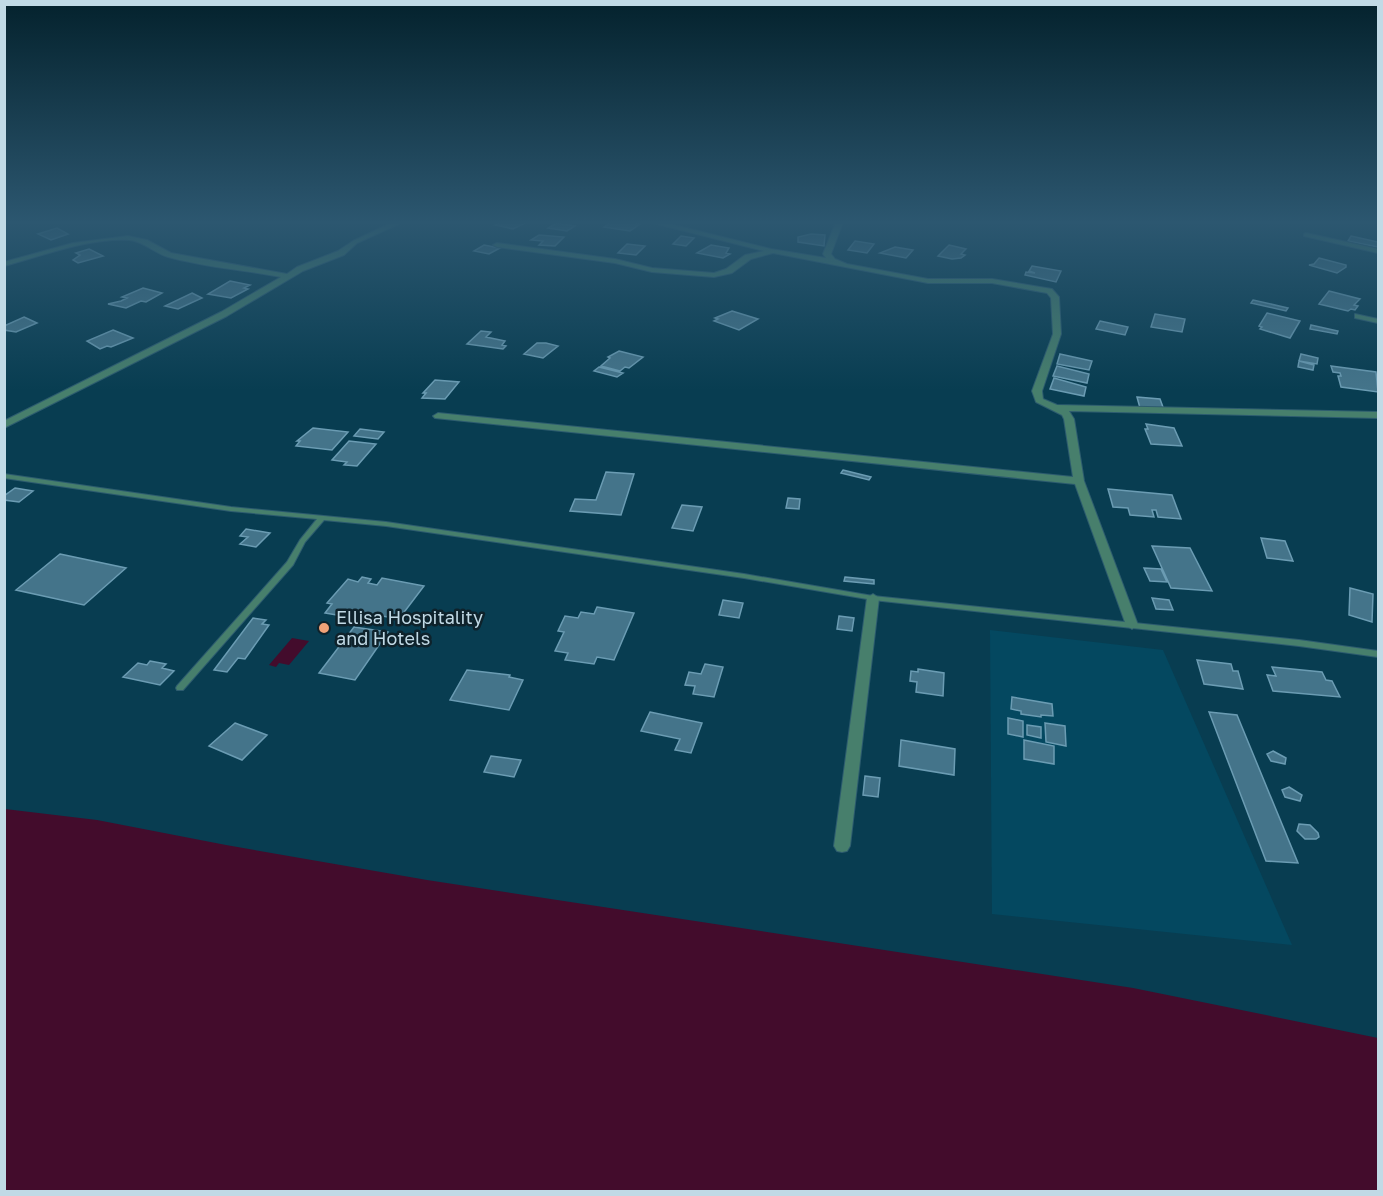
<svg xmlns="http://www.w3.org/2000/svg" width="1383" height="1196" font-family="'Golos Text',sans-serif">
<rect width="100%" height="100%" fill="#083d51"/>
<path fill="#044860" d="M990,630l173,20 129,295 -300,-31z"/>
<path fill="#430c2c" d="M292,638l17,3 -20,24 -10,-2 -3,4 -7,-2z
M5,809l92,11 129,25 201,35 706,108 245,50v153h-1373z"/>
<path fill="#44748a" stroke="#6b9cb3" stroke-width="1.5" d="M500,222h27l-14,7 -18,-4z
M611,222h20l9,2 -10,7 -26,-4z
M556,223l19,3 -8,5 -19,-3z
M57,228l11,6 -17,6 -13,-6z
M811,234l14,1 -1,11 -26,-4v-5z
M539,235l25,2 -9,9 -16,-1 4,-4 -12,-1z
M681,236l13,2 -8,8 -13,-2z
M1351,236l27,6v5l-30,-6z
M855,241l19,3 -7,9 -19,-3z
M627,244l18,2 -9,9 -18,-2z
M484,245l16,3 -11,6 -15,-3z
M711,245l18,3 -3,5 4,1 -7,4 -26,-5z
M949,245l17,4 -5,5 4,1 -4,3 -9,1 -14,-3z
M895,247l18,3 -7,8 -26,-5z
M89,249l14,7 -25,7 -5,-3 7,-5 -4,-2z
M1319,258l27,7v2l-9,6 -28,-8 5,-1z
M1032,266l29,5 -5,11 -31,-7 1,-3 9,1 -6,-2z
M230,281l20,4 -6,3 4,1 -17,9 -23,-4z
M143,288l19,5 -16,9 -5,-1 -15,7 -18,-4 13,-3 6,-3 -5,-1z
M1329,291l31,8 -6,6 4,1 -3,4 -4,-1 -3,2 -29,-7z
M192,293l10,5 -24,11 -13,-3z
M1253,300l35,8 -2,3 -35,-8z
M732,311l26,8 -19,11 -25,-9 4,-2 -3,-1z
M1267,313l33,8 -10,17 -30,-9 2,-2 -3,-1z
M1155,314l30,5 -3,13 -31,-5z
M24,317l13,6 -21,9 -12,-2v-4z
M1100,321l28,6 -3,8 -29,-6z
M1311,325l27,6 -1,3 -27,-5z
M113,330l20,8 -22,9 -4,-1 -7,3 -13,-8z
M481,331l10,1 -5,5 19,4 -3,4 4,1 -3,3 -36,-5z
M537,343h9l12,3 -15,12 -19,-4z
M619,351l24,6 -14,11 -4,-1 -5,4 -19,-5 9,-8 -2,-1z
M1060,354l32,7 -3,9 -32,-6z
M1301,354l17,4 -1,6 -18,-3z
M1299,361l15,4 -1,5 -15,-3z
M1057,366l32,8 -2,9 -34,-7z
M1331,366l45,6 2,20 -37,-5 -3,-11h3l-1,-3 -7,-1z
M599,367l24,6 -6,4 -23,-6z
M1054,378l32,9 -2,9 -34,-7z
M435,380l24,2 -14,17 -23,-1 4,-5h-3z
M1137,397l23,2 4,11 -24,-2z
M1146,424l28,4 8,18 -31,-2 -6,-15h3z
M313,428l35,4 -16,18 -36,-4 4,-5h-3z
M360,429l24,3 -6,7 -24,-3z
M349,441l27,3 -19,22 -13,-1 3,-3 -15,-2z
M843,470l28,7 -2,3 -28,-7z
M606,472l28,2 -13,41 -51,-4 5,-12 21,1z
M15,488l18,3 -14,11 -15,-2v-4z
M1108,489l64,6 9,24 -23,-2 -2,-7h-4l2,7 -24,-2 -2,-7 -15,-1z
M788,498l12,1 -1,10 -13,-1z
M682,505l20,2 -9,24 -21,-3z
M246,529l24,4 -14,14 -16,-3 8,-7 -8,-1z
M1261,538l24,3 8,20 -26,-3z
M1152,546l38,2 22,43 -41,-3z
M60,554l66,14 -42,37 -68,-15z
M1144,568l17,1 6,13 -17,-1z
M362,577l9,2 -3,4 9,2 5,-7 42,8 -25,33 -34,-6 -2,2 -11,-2 -4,4 -23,-4 7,-9 -5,-1 21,-24 10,3z
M845,577l29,3v4l-30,-3z
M1350,588l23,6 -1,28 -23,-7z
M1152,598l17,2 4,10 -17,-1z
M723,600l20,3 -4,15 -20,-3z
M597,607l37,6 -20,47 -17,-3 -3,7 -29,-4 3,-7 -13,-2 9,-19 -6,-1 7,-15 13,2 3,-6 13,2z
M839,616l15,2 -2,13 -15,-2z
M253,618l13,2 -4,4 7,1 -24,34 -7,-1 -11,14 -13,-2z
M354,627l34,5 -33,48 -36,-7z
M1197,660l34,4 2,7h5l5,18 -39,-5z
M150,661l16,3 -4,4 12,3 -14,14 -37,-8 15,-14 9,2z
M705,664l18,3 -9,30 -21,-3 2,-8 -10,-1 4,-13 12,2z
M1272,667l50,5 4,8 6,1 8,16 -67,-6 -6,-16 9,1z
M918,669l26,4 -1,23 -27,-4 1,-10 -7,-1 1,-10 7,1z
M467,670l43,5 -1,2 14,3 -14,30 -59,-10z
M1012,697l40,7 1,12 -12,-1v2l-20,-3v-3l-10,-2z
M650,712l52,11 -11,30 -16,-3 5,-11 -39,-8z
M1209,712l28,3 61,148 -32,-2z
M1008,718l15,3v16l-15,-3z
M235,723l32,12 -25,25 -33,-14z
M1045,723l20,3 1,20 -20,-4z
M1027,725l14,2v11l-14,-3z
M901,740l54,9 -1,26 -55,-9z
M1024,740l30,6v18l-30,-5z
M1273,751l13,7 -1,6 -14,-3 -4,-7z
M491,756l30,4 -7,17 -30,-5z
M865,776l15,2 -2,19 -15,-2z
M1289,787l13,8 -2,6 -15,-4 -3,-7z
M1299,824l11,1 8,8 1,4 -3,2h-11l-8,-8z"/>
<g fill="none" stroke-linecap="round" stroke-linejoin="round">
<g stroke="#2d5c6f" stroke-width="2">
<path id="service" d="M4,474l227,33 155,15 358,52 129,22 426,44 79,11v6l-79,-11 -426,-46 -129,-22 -358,-52 -62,-6 -19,22 -12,23 -110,125h-6l-1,-2 1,-2 110,-124 13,-22 17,-21 -86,-8 -227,-33z"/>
</g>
<g stroke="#2d5c6f" stroke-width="2">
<path id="minor" d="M393,222h10l-46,21 -13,12 -41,16 -76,45 -223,112v-7l217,-109 60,-35c-37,-7 -77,-10 -113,-20 -14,-4 -23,-15 -38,-17 -39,-3 -88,16 -126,26v-4l69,-19 55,-7 19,4 24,13 116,21 10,-7 41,-16 15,-10z
M649,222h13l109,27 55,9 -3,-4 13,-32h7l-12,32 4,5 12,5 81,15h64l60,10 7,8 2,37 -19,57 1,8 14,6 321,7v6l-309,-7 5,8 10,62 54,144 -6,4 -6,-4 -51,-141 -640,-66 -2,-2 5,-3 635,64 -9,-58 -2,-4 -26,-13 -4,-11 21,-57 -2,-36 -4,-5 -55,-10h-64l-155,-30 -22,6 -19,14 -18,4 -62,-5 -37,-9 -118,-16 -4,-2 4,-2 118,16 37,9 62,5 12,-4 19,-14 19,-4z
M1306,233l72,16v4l-74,-17v-2z
M1355,314l23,5v4l-23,-5z
M873,594l6,4 -29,248 -3,5 -5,1 -5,-1 -3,-5 33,-248z"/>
</g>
<use href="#service" fill="#477f6c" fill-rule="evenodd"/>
<use href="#minor" fill="#477f6c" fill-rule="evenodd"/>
</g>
<linearGradient id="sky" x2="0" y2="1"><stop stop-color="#04222d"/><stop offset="0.57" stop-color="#2c5770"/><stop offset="1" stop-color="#2c5770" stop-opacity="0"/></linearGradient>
<rect width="1383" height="390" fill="url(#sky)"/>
<circle fill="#f0a278" stroke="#0e222b" stroke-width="2" cx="324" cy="628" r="6"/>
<g text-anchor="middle" stroke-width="5" stroke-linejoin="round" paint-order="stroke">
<g font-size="18" fill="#c1dae6" stroke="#0e222b" text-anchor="start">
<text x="336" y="624">Ellisa Hospitality<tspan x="336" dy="21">and Hotels</tspan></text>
</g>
</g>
<rect width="1383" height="1196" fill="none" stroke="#c1dae6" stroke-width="12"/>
</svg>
